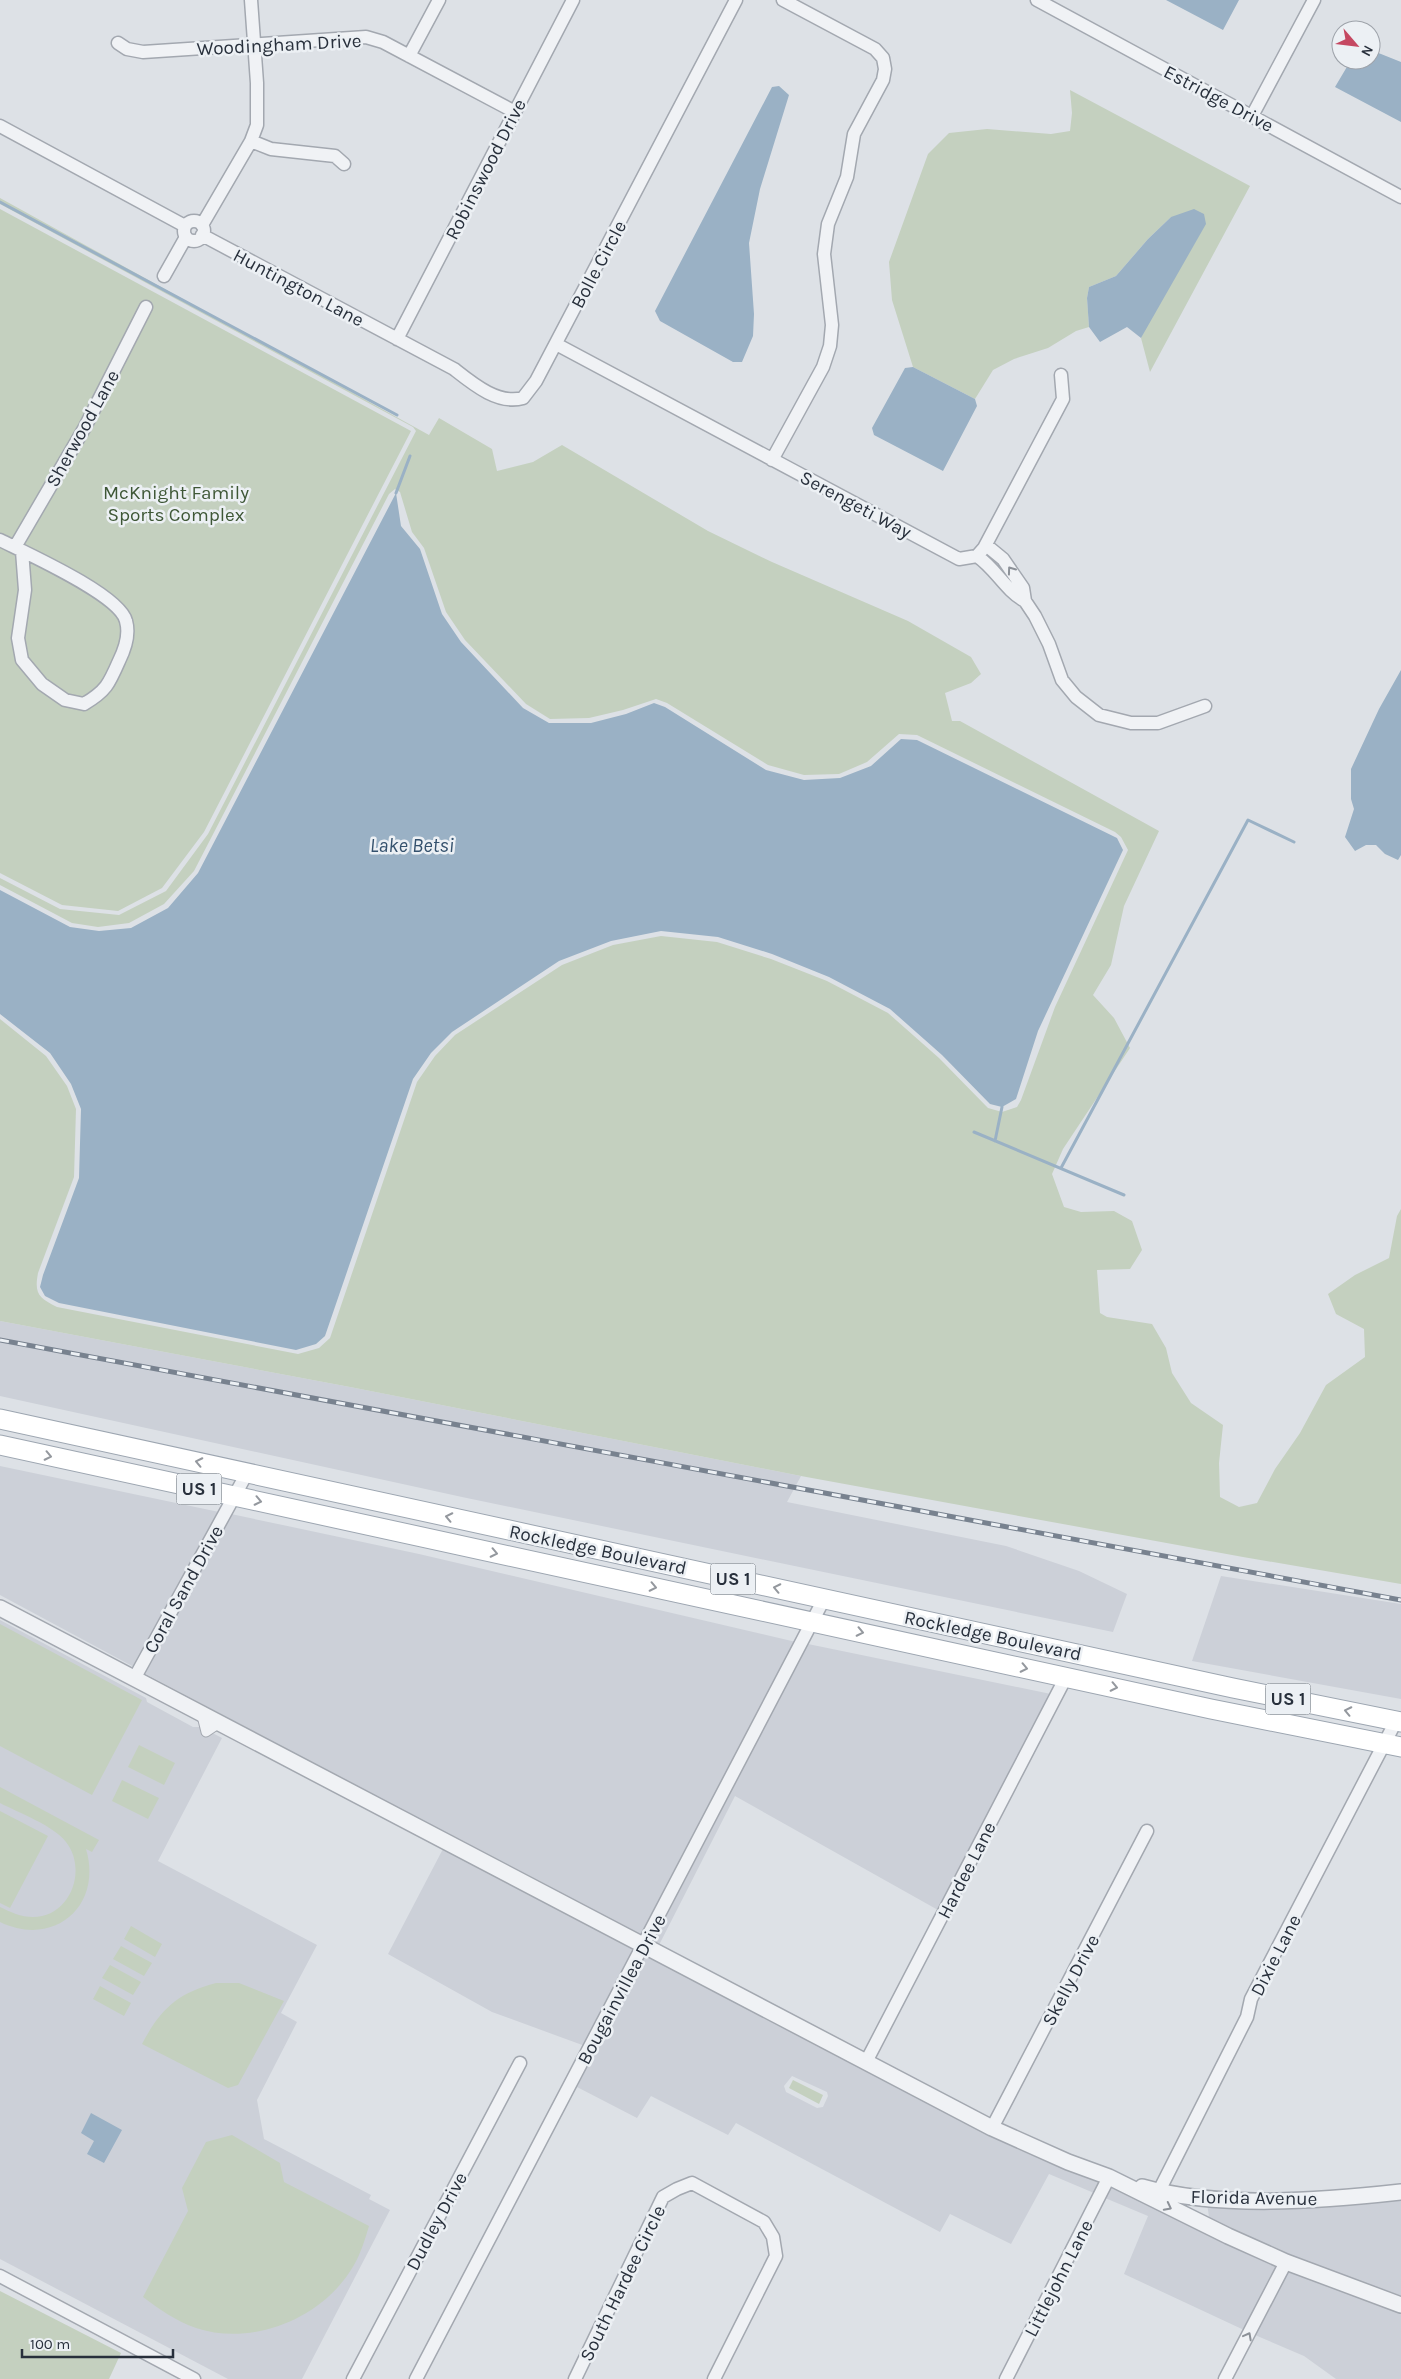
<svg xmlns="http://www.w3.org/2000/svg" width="1401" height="2379" font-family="Karla,sans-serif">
<rect width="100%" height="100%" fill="#dde1e6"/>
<path fill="#ccd0d8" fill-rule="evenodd" d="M0,1321l350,66 451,89 -14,26 219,44 73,25 48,23 -14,38 -651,-135 -462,-101z
M0,1466l219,46 -85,155 -134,-72z
M231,1514l188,40 377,88 -154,296 -498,-265z
M1221,1576l180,28v95l-209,-38z
M0,1620l146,78 1,4 46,25h8l21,11 -64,123 159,84 -36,68 16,9 -40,78 7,39 107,56 -2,4 21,11 -88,169h-74l-228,-120z
M808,1644l243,50 -113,216 -203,-114 -77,151 -6,-3z
M444,1847l193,100 -52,99 -93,-34 -104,-58z
M647,1953l454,227 -7,13 -45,-19 -38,70 -61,-30 -10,18 -204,-109 -8,12 -77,-39 -14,22 -60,-31zM792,2076l35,16 1,4 -5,11 -6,1 -31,-16 -2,-6z
M1112,2184l101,54 66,26 -35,66 -120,-56 24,-58 -43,-18z
M1401,2198v101l-112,-42 -72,-31 -8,-9 -2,-14z
M1289,2268l112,43v68h-65l-32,-23 -49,-21z"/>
<path fill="#c4d0bf" d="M1070,90l180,96 -100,186 -9,-34 5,-11 25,-110 -23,22 -32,37 -27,11 -2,11 2,29 -13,4 -28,17 -34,11 -21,11 -18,29 -62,-32 -21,-67 -3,-38 39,-108 21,-21 38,-4 64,5 19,-3 2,-18z
M0,198l429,237 10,-17 53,31 5,22 36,-9 29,-17 146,86 64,31 136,59 63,36 10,17 -10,9 -26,10 7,28h8l199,110 -35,75 -13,59 -18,30 21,23 16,30 -67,101 -11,25 12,33 17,5 33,-1 18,10 10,29 -12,19 -33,1 3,43 7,4 45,7 14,24 6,25 19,30 32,22 -4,38 1,34 19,10 18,-4 18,-34 25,-36 26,-48 39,-28 -1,-28 -28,-15 -8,-20 27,-19 34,-17 8,-42 4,-7v375l-158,-27 -442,-81 -451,-89 -350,-66v-302l46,37 21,30 9,23 -2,68 -36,96c-4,21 1,25 19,34l241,47 21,-6 11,-10 87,-256 18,-26 20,-21 107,-70 51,-20 48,-9 56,6 54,17 56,22 61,32 51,45 49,50 14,4 15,-5 4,-7 34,-93 73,-157 -7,-13 -6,-5 -198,-97 -18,-1 -32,28 -28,12 -35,1 -36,-10 -101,-62 -11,-4 -33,11 -34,8 -39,1 -24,-15 -61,-64 -19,-28 -22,-64 -12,-16 -12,-40 -5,-3 -6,5 -195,377 -30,33 -35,19 -31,4 -26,-4 -72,-38v-7l60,31 59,6 47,-24 42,-57 208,-403 -3,-4 -413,-223z
M0,209l411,222 -207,401 -42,56 -44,23 -56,-6 -62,-32z
M0,1624l142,76 -50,95 -92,-49z
M139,1745l36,18 -11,22 -36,-18z
M122,1780l37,18 -11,21 -36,-18z
M0,1787l99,53 -7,12 -6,-3c17,57 -32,99 -86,73v-15c10,5 21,10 33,10 37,0 55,-47 33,-75 -13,-17 -47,-29 -66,-39z
M0,1811l48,25 -38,72 -10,-5z
M131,1926l31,18 -7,13 -31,-18z
M121,1946l31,17 -8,13 -31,-17z
M110,1965l31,17 -8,13 -31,-17z
M216,1983h23l45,18 -46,84 -10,3 -86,-44c18,-34 35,-51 74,-61z
M100,1986l31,17 -7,13 -31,-17z
M793,2080l30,15 -4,9 -30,-16z
M232,2135l48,28 4,19 85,44c-4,13 -8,27 -15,39 -30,53 -101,82 -158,63 -20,-7 -37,-19 -53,-31l45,-86 -6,-23 24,-46z
M0,2291l121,62 -12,26h-109z"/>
<path fill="#9ab1c5" d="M1166,0h73l-16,30z
M1371,50l30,12v60l-66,-35 16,-27h20z
M779,86l10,9 -29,94 -11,54 5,71 -1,22 -11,26h-9l-73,-41 -5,-10 117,-224z
M1194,209l10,5 2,10 -65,114 -14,-11 -27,15 -11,-15 -2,-29 2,-11 27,-11 32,-37 23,-22z
M913,367l62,32 2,7 -34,65 -69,-36 -2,-7 33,-60z
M396,493l5,33 19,23 22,65 19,28 62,66 26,15h42l35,-9 28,-11 11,4 101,63 38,10 36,-2 31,-12 30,-27 16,1 200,98 6,12 -85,181 -22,68 -14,8 -12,-3 -48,-49 -52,-46 -61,-32 -57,-23 -54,-17 -57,-6 -50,10 -52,20 -107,71 -21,21 -18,26 -88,257 -9,8 -20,6 -237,-47 -14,-7 -5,-9 3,-12 36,-97 2,-69 -10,-25 -21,-31 -50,-39v-124l70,37 29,4 32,-3 37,-20 30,-35z
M1401,670v185l-3,5 -13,-6 -9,-9h-10l-11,6 -10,-14 9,-28 -3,-10v-30l28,-60z
M91,2113l31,17 -18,33 -17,-9 7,-13 -13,-8z"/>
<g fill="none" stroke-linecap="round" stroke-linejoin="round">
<path stroke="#9ab1c5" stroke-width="3" d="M0,202l397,213
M396,493l14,-37
M974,1132l150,63
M995,1141l7,-34
M1061,1168l187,-348 46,22"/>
<g stroke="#a3a8b0" stroke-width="11">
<path id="pedestrian" d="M202,1716l16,8 -12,8z"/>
</g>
<g stroke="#a3a8b0" stroke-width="15">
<path id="minor" d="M1037,0l364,197
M118,43l9,6 16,3 223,-15 17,5 132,70
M409,56l30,-56
M1252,116l62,-116
M0,126l185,100
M251,141l20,8 64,7 9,8
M184 231a10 10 0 1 1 20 0a10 10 0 1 1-20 0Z
M202,225l49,-84 6,-16v-42l-6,-83
M202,235l252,134c19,15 44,36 69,29l13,-17 200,-381
M164,276l22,-39
M397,339l176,-339
M556,344l403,215 18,-3 7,-8 79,-149 -2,-24
M772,460l51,-93 7,-21 2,-21 -8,-71 4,-30 19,-47 7,-43 29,-54 2,-11 -2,-11 -8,-9 -92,-49
M0,540c26,13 120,55 126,81 4,14 -1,28 -7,40 -10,23 -13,30 -35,43l-19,-4 -23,-16 -20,-24 -4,-22 7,-48 -3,-39
M986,545l17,14 20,29 2,13 10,15 14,28 13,36 14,17 23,18 32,8h27l47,-17
M15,547l70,-120 61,-120
M977,556c19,13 28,34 48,45
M134,1679l113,-206
M866,2062l200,-385
M992,2128l155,-297
M1159,2191l88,-174 4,-18 145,-278
M0,2276l194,103
M353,2379l167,-316
M416,2379l408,-780
M575,2379l88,-182 14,-8 15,-6 72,39 9,15 3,19 -62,123
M1006,2379l103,-202
M1225,2379l61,-117"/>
</g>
<g stroke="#a3a8b0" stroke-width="18">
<path id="tertiary" d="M0,1608l992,520 76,34 41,15 119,59 58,26 115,43
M1142,2187c77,22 179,14 259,5"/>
</g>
<g stroke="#9da6b1" stroke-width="21">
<path id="primary" d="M0,1419l1233,269 168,34
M0,1445l1211,264 190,38"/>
</g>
<use href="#pedestrian" stroke="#f0f2f5" stroke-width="9"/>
<use href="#minor" stroke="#f0f2f5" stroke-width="12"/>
<use href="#tertiary" stroke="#f0f2f5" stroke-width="15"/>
<use href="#primary" stroke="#fff" stroke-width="19"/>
<g stroke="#78828f" stroke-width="5">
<path id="rail" d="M0,1340l1401,260"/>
</g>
<use href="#rail" stroke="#ecf0f4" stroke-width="3" stroke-dasharray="9" stroke-linecap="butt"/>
</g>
<defs><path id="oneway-chevron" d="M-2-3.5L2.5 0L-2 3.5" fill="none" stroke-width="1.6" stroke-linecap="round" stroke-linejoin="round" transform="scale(1.25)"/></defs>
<g stroke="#8c9198">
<use href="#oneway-chevron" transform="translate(1011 570) rotate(-126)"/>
<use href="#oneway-chevron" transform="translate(1168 2207) rotate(27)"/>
<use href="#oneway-chevron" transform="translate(1248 2336) rotate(-62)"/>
</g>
<g stroke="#94989e">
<use href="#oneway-chevron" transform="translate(48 1456) rotate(12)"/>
<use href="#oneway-chevron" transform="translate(199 1462) rotate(-168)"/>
<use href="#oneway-chevron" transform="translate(258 1501) rotate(12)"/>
<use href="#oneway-chevron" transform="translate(449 1517) rotate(-168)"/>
<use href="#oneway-chevron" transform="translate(494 1553) rotate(12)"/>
<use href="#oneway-chevron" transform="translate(653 1587) rotate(12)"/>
<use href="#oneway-chevron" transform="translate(777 1588) rotate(-168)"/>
<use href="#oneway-chevron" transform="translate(860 1632) rotate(12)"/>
<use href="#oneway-chevron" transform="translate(1024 1668) rotate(12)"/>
<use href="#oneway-chevron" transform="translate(1114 1687) rotate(12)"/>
<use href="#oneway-chevron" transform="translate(1348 1711) rotate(-168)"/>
</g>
<g text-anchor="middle" stroke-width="5" stroke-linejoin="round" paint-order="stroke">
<g fill="#ecf0f4" stroke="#636a73" stroke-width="1">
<rect x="176.5" y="1473.5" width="45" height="31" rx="4"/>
<rect x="710.5" y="1563.5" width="45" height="31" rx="4"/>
<rect x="1265.5" y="1683.5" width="45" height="31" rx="4"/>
</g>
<g font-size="18" font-weight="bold" fill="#28303c">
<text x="199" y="1495">US 1</text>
<text x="733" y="1585">US 1</text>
<text x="1288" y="1705">US 1</text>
</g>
<g font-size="19" fill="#28303c" stroke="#ecf0f4">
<text transform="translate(279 44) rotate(-3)" y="7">Woodingham Drive</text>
<text transform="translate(1219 98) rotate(28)" y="7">Estridge Drive</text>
<text transform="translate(485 169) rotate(-63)" y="7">Robinswood Drive</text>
<text transform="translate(598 264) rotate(-62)" y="7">Bolle Circle</text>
<text transform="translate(299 287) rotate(28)" y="7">Huntington Lane</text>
<text transform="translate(82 428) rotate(-61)" y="7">Sherwood Lane</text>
<text transform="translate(856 504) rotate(28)" y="7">Serengeti Way</text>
<text transform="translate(598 1549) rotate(12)" y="7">Rockledge Boulevard</text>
<text transform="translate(183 1589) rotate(-61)" y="7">Coral Sand Drive</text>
<text transform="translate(993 1635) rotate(12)" y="7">Rockledge Boulevard</text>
<text transform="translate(966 1870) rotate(-63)" y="7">Hardee Lane</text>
<text transform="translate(1275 1955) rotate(-63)" y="7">Dixie Lane</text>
<text transform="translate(1070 1980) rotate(-62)" y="7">Skelly Drive</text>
<text transform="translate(621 1989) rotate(-62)" y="7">Bougainvillea Drive</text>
<text transform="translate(1254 2197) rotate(1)" y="7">Florida Avenue</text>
<text transform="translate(436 2221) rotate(-62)" y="7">Dudley Drive</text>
<text transform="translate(1058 2278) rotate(-63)" y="7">Littlejohn Lane</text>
<text transform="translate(622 2283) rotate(-64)" y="7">South Hardee Circle</text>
</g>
<g font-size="19" fill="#3e5736" stroke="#ecf0f4">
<text x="176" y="499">McKnight Family<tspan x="176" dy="22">Sports Complex</tspan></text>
</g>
<g font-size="20" font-style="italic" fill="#34516d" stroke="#ecf0f4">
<text x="412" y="852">Lake Betsi</text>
</g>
</g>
<g transform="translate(1356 45) rotate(118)"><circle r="24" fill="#ecf0f4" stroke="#9ea3aa"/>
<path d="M0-4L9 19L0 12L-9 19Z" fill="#c54861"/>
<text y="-8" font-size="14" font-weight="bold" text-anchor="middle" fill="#28303c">N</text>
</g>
<path d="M22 2349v8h151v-8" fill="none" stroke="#28303c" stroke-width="2.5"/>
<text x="30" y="2349" font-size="15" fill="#28303c" stroke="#ecf0f4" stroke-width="4" paint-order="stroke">100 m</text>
</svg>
